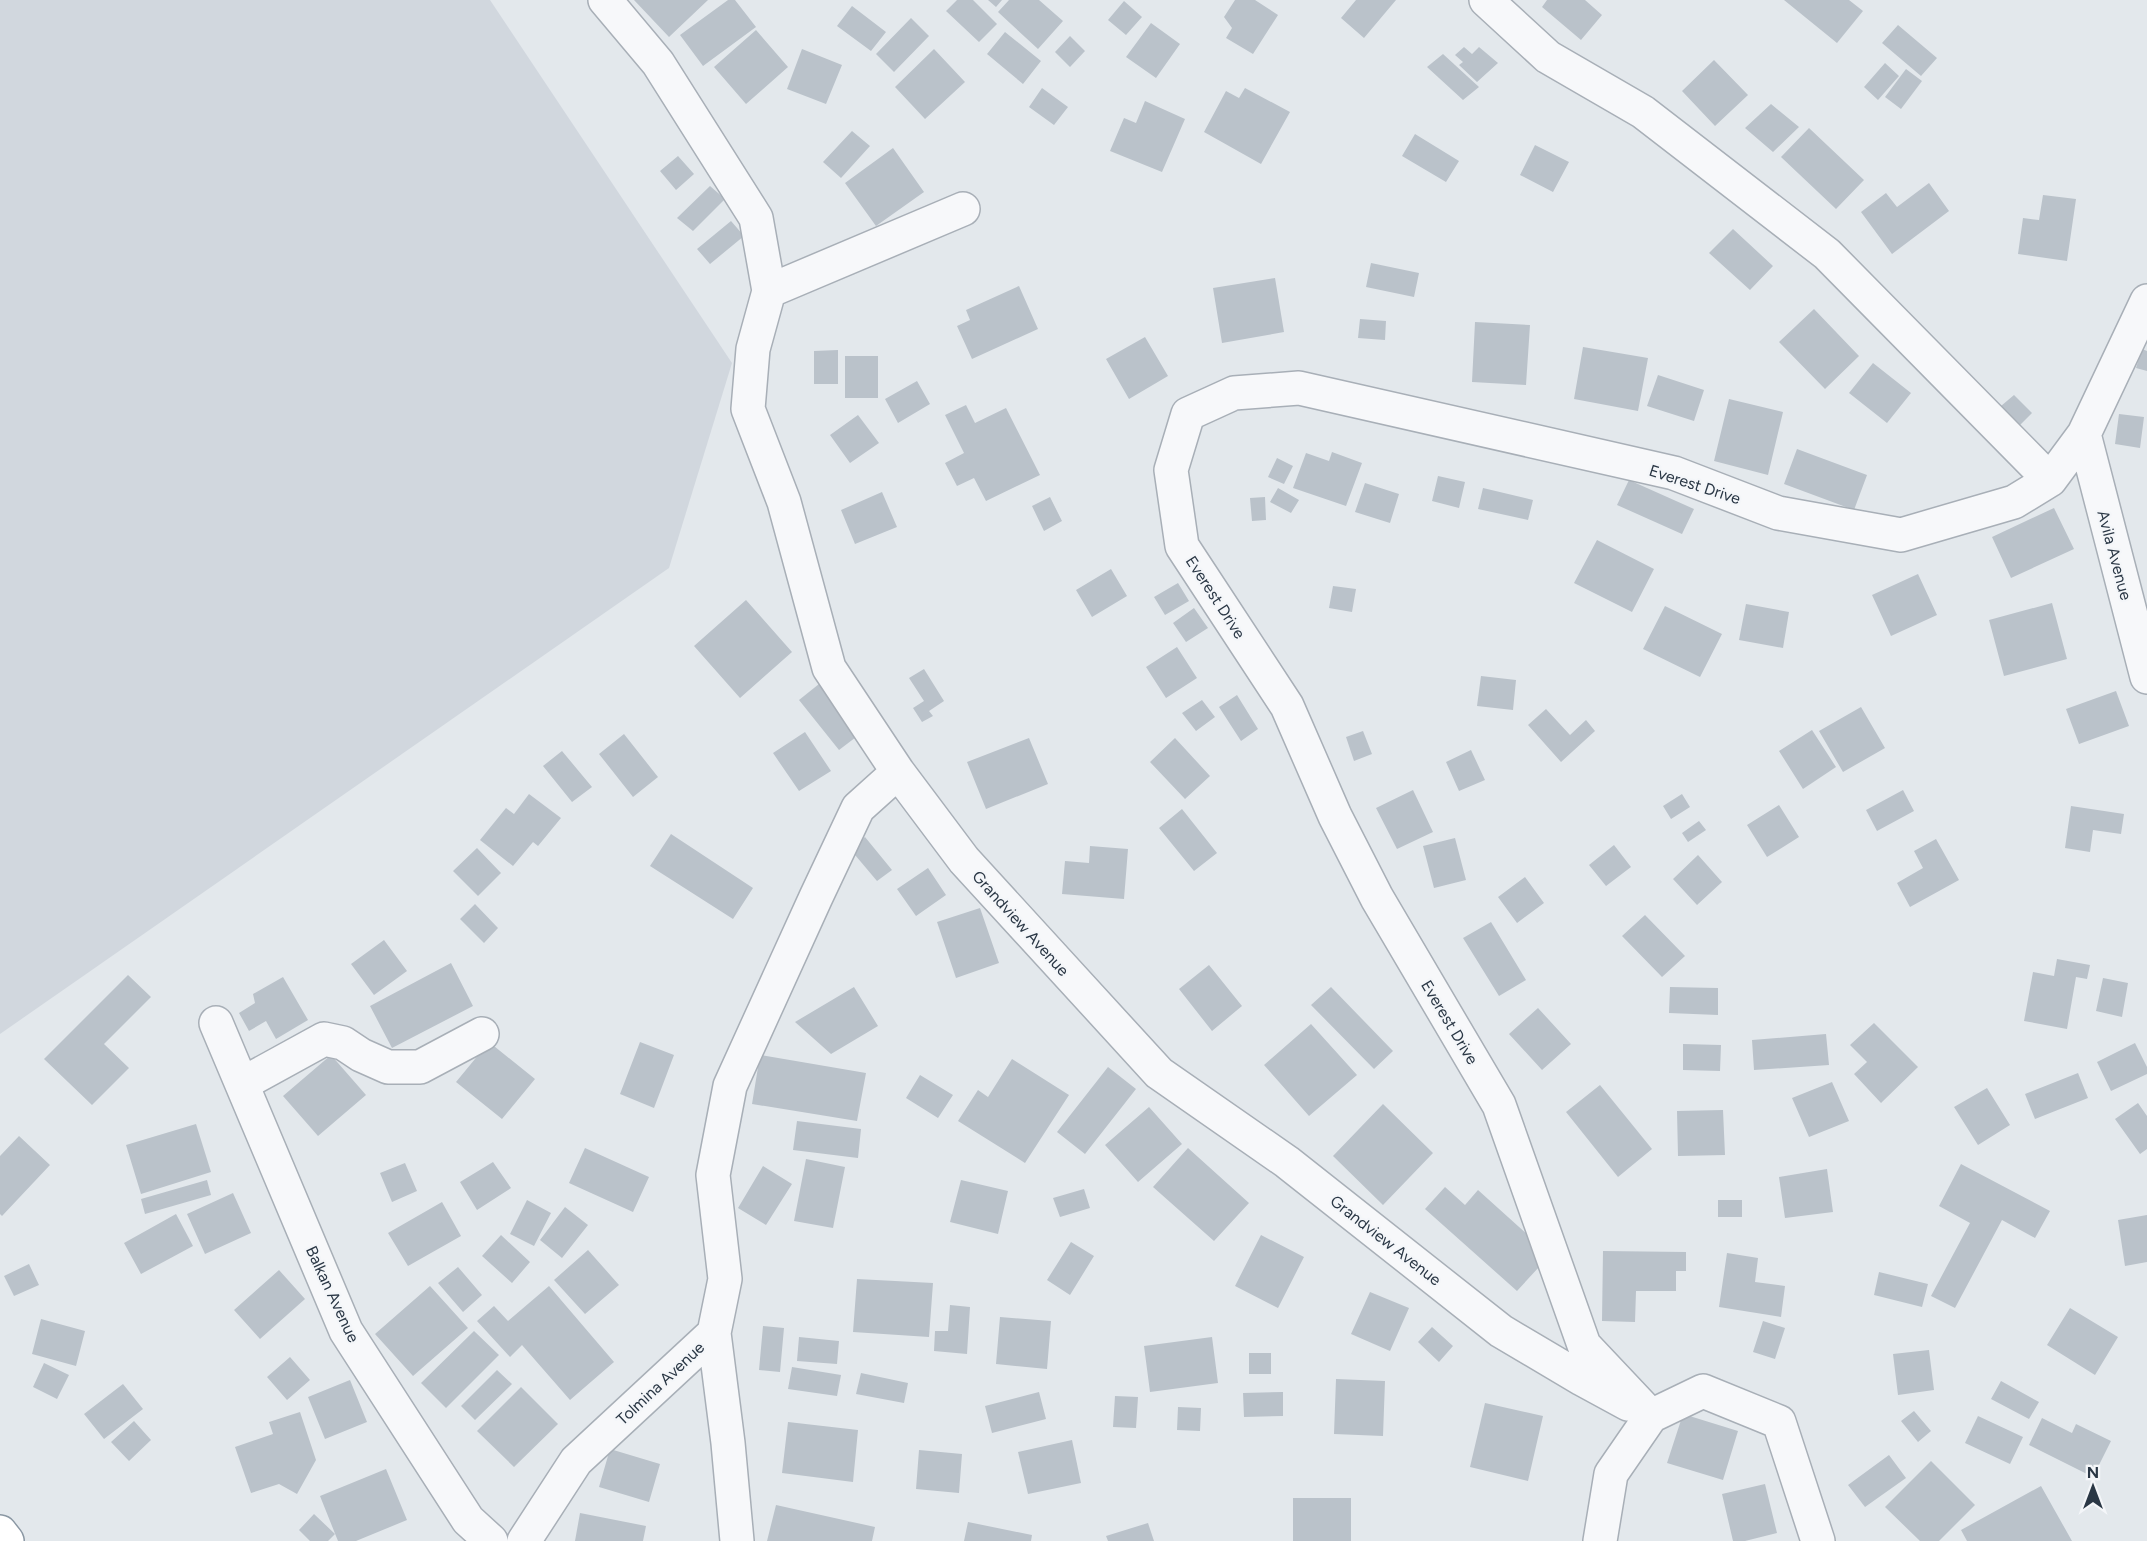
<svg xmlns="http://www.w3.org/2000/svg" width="2147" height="1541" font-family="Figtree,sans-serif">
<rect width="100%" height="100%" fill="#e3e8ec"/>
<path fill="#d1d7de" d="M0,0h490l242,363 -63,205 -669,466z"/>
<path fill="#bac2ca" d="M634,0h74l-39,37z
M728,0h7l21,27 -53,39 -23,-31z
M957,0h16l24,24 -18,18 -33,-31z
M988,0h14l-6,7z
M1009,0h30l24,21 -25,28 -40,-37z
M1235,0h20l23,15 -25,39 -27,-16 6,-10 -8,-11z
M1356,0h40l-32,38 -23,-20z
M1547,0h38l17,15 -21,25 -39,-33z
M1784,0h65l14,11 -26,32z
M1124,1l18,16 -16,18 -18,-15z
M852,6l34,26 -15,19 -34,-25z
M911,18l18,18 -35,36 -18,-18z
M1151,23l29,21 -24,34 -30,-21z
M1898,25l39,33 -16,18 -39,-33z
M756,30l32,37 -42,37 -32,-37z
M1005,32l36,29 -18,23 -36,-30z
M1070,36l15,15 -15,16 -15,-15z
M1464,47l8,7 7,-7 19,16 -21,19 -18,-17 4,-3 -8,-7z
M802,49l40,16 -16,39 -39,-15z
M934,49l31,33 -40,37 -30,-32z
M1443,54l36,33 -16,13 -36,-33z
M1714,60l34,35 -33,31 -33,-35z
M1885,63l14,13 -21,24 -14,-13z
M1906,69l16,12 -21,28 -16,-12z
M1042,88l26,19 -14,18 -25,-18z
M1245,88l45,24 -29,52 -57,-32 22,-41 13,7z
M1145,101l40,18 -23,53 -52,-21 14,-33 12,5z
M1771,104l28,23 -26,25 -28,-24z
M1809,128l55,52 -28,29 -55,-52z
M852,131l18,15 -29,32 -18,-16z
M1415,134l44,27 -13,21 -44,-26z
M1535,145l34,17 -16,30 -33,-17z
M893,148l31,44 -48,34 -31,-43z
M678,156l16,18 -18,16 -16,-19z
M1929,183l20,28 -57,43 -31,-42 25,-19 11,14z
M710,186l15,13 -32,32 -16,-13z
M2043,195l33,4 -9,62 -49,-7 5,-36 16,2z
M731,221l13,15 -34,28 -13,-15z
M1733,229l40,37 -23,24 -41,-37z
M1371,263l48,10 -5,24 -48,-10z
M1275,278l9,54 -62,11 -9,-55z
M1019,286l19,43 -66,30 -15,-33 13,-6 -4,-10z
M1814,309l45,47 -34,33 -46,-47z
M1360,319l26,2 -1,19 -27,-2z
M1475,322l55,3 -4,60 -54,-3z
M1145,337l23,39 -39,23 -23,-40z
M1583,347l65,11 -10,53 -64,-12z
M2142,349l5,2v20l-11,-3z
M838,350v34h-24v-33z
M845,356h33v42h-33z
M1873,363l38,30 -24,30 -38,-30z
M1658,375l46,15 -10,31 -47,-15z
M917,381l13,23 -32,19 -13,-24z
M2014,395l18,18 -13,13 -18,-20z
M1729,399l54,13 -15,63 -54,-14z
M966,405l9,18 31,-15 34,67 -54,26 -12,-23 -17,8 -12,-23 19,-10 -19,-38z
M2119,414l25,3 -4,31 -25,-4z
M858,415l21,28 -29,20 -20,-28z
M1797,449l70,26 -13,35 -70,-26z
M1332,452l30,11 -16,43 -53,-18 13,-35 23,8z
M1277,458l16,8 -9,18 -16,-7z
M1438,476l27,6 -6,26 -27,-7z
M1629,480l65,29 -12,25 -65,-29z
M1365,483l34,11 -9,29 -35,-11z
M1278,488l21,12 -8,13 -21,-11z
M1483,488l50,12 -5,20 -50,-11z
M882,492l15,35 -42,17 -14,-34z
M1050,497l12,24 -18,10 -12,-25z
M1265,497l1,23 -14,1 -2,-23z
M2054,508l20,41 -63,29 -19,-41z
M1597,540l57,29 -22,43 -58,-29z
M1111,569l16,27 -35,21 -16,-27z
M1918,574l19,41 -46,21 -19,-41z
M1178,583l11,18 -24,14 -11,-18z
M1333,586l23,3 -4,23 -23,-4z
M746,600l46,52 -52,46 -46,-52z
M2052,603l15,56 -63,17 -15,-56z
M1746,604l43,8 -6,36 -44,-8z
M1665,606l57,28 -22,43 -57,-28z
M1194,608l14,20 -22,14 -13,-19z
M1177,647l20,31 -31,20 -20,-31z
M924,669l20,32 -15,10 4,5 -11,6 -9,-14 11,-7 -15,-23z
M1481,676l35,4 -3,30 -36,-4z
M824,680l40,51 -25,19 -40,-50z
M2116,691l13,35 -50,18 -13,-35z
M1237,695l21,34 -17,12 -22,-34z
M1202,700l13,17 -19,14 -14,-18z
M1861,707l24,41 -42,24 -24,-41z
M1546,709l24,26 16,-15 9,11 -34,31 -33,-37z
M1812,730l24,37 -33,22 -24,-38z
M1363,731l9,23 -18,7 -8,-24z
M805,732l26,39 -32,20 -26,-38z
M624,734l34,43 -25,20 -34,-43z
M1029,738l19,46 -62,25 -19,-47z
M1175,738l35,38 -25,23 -35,-37z
M1471,750l14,30 -26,11 -13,-29z
M562,751l30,36 -20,15 -29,-36z
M1413,790l20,42 -36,17 -21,-41z
M1903,790l11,21 -37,20 -11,-21z
M529,794l32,24 -23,28 -5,-4 -20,24 -33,-26 26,-32 8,6z
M1682,794l8,13 -19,12 -8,-13z
M1779,805l20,32 -32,20 -20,-32z
M2071,806l53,8 -3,20 -28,-4 -3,22 -25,-4z
M1182,809l35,44 -23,18 -35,-43z
M1699,821l7,9 -18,12 -6,-9z
M671,834l82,54 -20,31 -83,-53z
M865,837l27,33 -15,11 -27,-32z
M1455,838l11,42 -32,8 -11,-42z
M1936,839l23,41 -49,27 -13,-24 26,-15 -9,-17z
M1614,845l17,22 -25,19 -17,-21z
M1090,846l38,3 -4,50 -62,-5 3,-33 24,2z
M477,848l24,25 -23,23 -25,-25z
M1698,855l24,27 -25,23 -24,-26z
M928,868l18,27 -30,21 -19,-27z
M1525,877l19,26 -27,20 -19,-26z
M475,904l23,24 -14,15 -24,-24z
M980,908l19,55 -43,15 -19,-56z
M1645,915l40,41 -23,21 -40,-41z
M1491,922l35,58 -27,16 -36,-58z
M384,940l23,31 -33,24 -23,-31z
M2057,959l33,6 -3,14 -11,-2 -9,52 -43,-8 9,-49 21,4z
M451,963l22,43 -81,42 -22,-42z
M1209,965l33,41 -30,25 -33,-42z
M128,975l23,22 -47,47 25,24 -37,37 -48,-46z
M283,977l25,43 -32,19 -10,-18 -17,10 -10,-18 16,-10 -2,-9z
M2103,978l25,5 -6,34 -26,-6z
M854,987l24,39 -47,28 -36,-32z
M1331,987l62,64 -19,18 -63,-64z
M1670,987l48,1v27l-49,-2z
M1538,1008l33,36 -29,26 -33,-36z
M1874,1023l44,44 -37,36 -27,-29 13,-12 -17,-17z
M1311,1024l46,51 -48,41 -45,-51z
M1826,1034l3,31 -75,5 -2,-30z
M489,1042l46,37 -33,40 -46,-37z
M640,1042l34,13 -20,53 -34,-14z
M2135,1043l12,24v7l-36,17 -14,-29z
M1683,1044l38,1 -1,26 -37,-1z
M331,1055l35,40 -48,41 -35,-40z
M760,1055l106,18 -9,48 -105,-17z
M1012,1059l57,36 -44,68 -67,-42 20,-31 10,7z
M1108,1067l28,22 -51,65 -28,-22z
M2078,1073l10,25 -53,21 -10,-25z
M920,1075l33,20 -15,23 -32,-20z
M1832,1082l17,39 -40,16 -17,-39z
M1600,1085l52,64 -34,28 -52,-65z
M1987,1088l23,37 -32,20 -24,-38z
M2138,1103l9,13v33l-7,5 -25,-35z
M1383,1104l50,49 -50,52 -50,-49z
M1149,1107l33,37 -44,38 -33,-37z
M1723,1110l2,45 -47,1 -1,-45z
M797,1121l64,8 -3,29 -65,-8z
M196,1124l15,48 -70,22 -15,-49z
M19,1136l31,29 -48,51 -2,-2v-58z
M585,1148l64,29 -16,35 -64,-29z
M1188,1148l61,55 -35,38 -61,-54z
M806,1159l39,8 -12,61 -39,-7z
M493,1162l18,26 -34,22 -17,-28z
M405,1163l12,28 -25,11 -12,-29z
M1961,1164l89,47 -15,27 -33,-18 -47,88 -24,-12 39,-73 -31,-17z
M763,1166l29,18 -26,41 -28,-17z
M1827,1169l6,43 -48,6 -6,-41z
M207,1180l4,15 -66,19 -4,-15z
M961,1180l47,11 -10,43 -48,-12z
M1445,1187l20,18 13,-15 72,65 -33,36 -92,-82z
M1084,1189l6,19 -30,9 -7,-19z
M233,1193l18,40 -46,21 -18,-40z
M527,1200l24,13 -17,33 -24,-12z
M1718,1200h24v17h-24z
M442,1202l19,34 -53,30 -20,-33z
M565,1207l23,18 -26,33 -22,-18z
M176,1214l17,32 -52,28 -17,-31z
M2147,1215v47l-22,4 -7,-46z
M501,1235l29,27 -18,21 -30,-27z
M1261,1235l43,22 -26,51 -43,-22z
M1071,1242l23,14 -24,39 -23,-15z
M588,1250l31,35 -34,29 -31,-34z
M1603,1251l83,1v19h-10v20h-40l-1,31 -33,-1z
M1727,1253l31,5 -3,24 30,4 -4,31 -62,-10z
M29,1264l10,21 -25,11 -10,-20z
M458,1267l24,28 -19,17 -25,-29z
M279,1270l26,29 -45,40 -26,-29z
M1879,1272l49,12 -6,23 -48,-12z
M857,1279l76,4 -4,54 -76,-5z
M430,1286l38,42 -55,48 -38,-42z
M549,1286l65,76 -44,38 -48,-55 -12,12 -33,-36 17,-15 14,15z
M1370,1292l39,16 -19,43 -39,-17z
M950,1305l20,2 -3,47 -33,-3 1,-20h13z
M2070,1308l48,29 -23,38 -48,-30z
M1000,1317l51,4 -4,48 -51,-5z
M41,1319l44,12 -9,35 -44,-12z
M1763,1321l22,7 -10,31 -22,-7z
M763,1326l21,2 -4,44 -21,-2z
M1432,1327l21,19 -14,16 -21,-20z
M474,1331l25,24 -53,53 -25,-25z
M799,1337l40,4 -2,23 -40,-3z
M1212,1337l6,46 -68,9 -6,-46z
M1929,1350l5,40 -36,5 -5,-41z
M1249,1353h22v21h-22z
M290,1357l20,23 -23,20 -20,-23z
M44,1363l25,12 -12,24 -24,-12z
M792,1367l49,8 -4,21 -49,-7z
M497,1370l15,14 -37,36 -14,-14z
M861,1373l47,10 -4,20 -48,-9z
M1336,1379l49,2 -2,55 -49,-2z
M350,1380l17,42 -42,17 -17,-42z
M2001,1381l38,21 -10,17 -38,-20z
M123,1384l20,25 -39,30 -20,-25z
M521,1387l37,37 -44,43 -37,-36z
M1039,1392l7,27 -54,14 -7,-27z
M1283,1392v24l-39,1 -1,-24z
M1115,1396l23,1 -2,31 -23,-1z
M1485,1403l58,13 -15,65 -58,-14z
M1178,1407l23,1 -1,23 -23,-1z
M1914,1411l17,20 -13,11 -17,-21z
M300,1412l16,48 -19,34 -18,-10 -28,9 -16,-46 38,-13 -4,-12z
M1683,1414l55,17 -15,49 -56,-17z
M1978,1416l45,21 -13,27 -45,-21z
M2042,1418l30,15 4,-9 35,17 -18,36 -64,-32z
M134,1421l17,19 -22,21 -18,-19z
M788,1422l70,8 -5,52 -71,-9z
M1072,1440l9,43 -53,11 -10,-42z
M610,1449l50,15 -11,38 -50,-15z
M919,1450l43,4 -3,39 -43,-4z
M1889,1455l17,23 -41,29 -17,-22z
M1931,1461l44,44 -36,36h-19l-35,-34z
M386,1469l21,51 -51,21h-18l-18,-45z
M1765,1484l12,49 -32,8h-12l-11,-47z
M2041,1486l31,55h-105l-6,-11z
M1293,1498h58v43h-58z
M776,1505l99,22 -3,14h-105z
M580,1513l66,13 -3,15h-68z
M314,1514l21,20 -7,7h-18l-11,-11z
M968,1522l64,13 -1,6h-67z
M1148,1523l6,18h-46l-2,-5z"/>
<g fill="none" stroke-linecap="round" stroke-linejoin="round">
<g stroke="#a8afb7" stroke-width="36">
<path id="minor" d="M605,0l53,63 98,155 13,73 -16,58 -5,60 36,93 45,166 69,104
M1486,0l62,57 95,55 184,142 223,226
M769,291l194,-82
M2084,434l63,243
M216,1023l130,308 122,189 23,21
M242,1084l82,-45 19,4 18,12 27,12h32l62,-33
M714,1333l11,-54 -12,-104 17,-89 86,-189 42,-89 40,-36 66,88 195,213 128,89 214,169 81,48 46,25
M1651,1416l-67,-71 -85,-240 -122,-207 -42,-82 -48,-110 -105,-160 -11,-76 17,-56 46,-21 65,-5 375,85 104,40 123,22 113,-33 36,-22 34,-46 63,-133
M524,1541l52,-80 138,-128 14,110 9,98
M1600,1541l11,-67 40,-58 52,-25 76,31 39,119"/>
</g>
<g stroke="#8a97a3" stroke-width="36">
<path id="highway" d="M0,1532l7,9"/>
</g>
<use href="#minor" stroke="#f7f8fa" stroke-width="33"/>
<use href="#highway" stroke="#fff" stroke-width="33"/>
</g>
<g text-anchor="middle" stroke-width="4.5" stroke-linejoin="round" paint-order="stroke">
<g font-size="16" fill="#2a3745" stroke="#f4f6f9">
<text transform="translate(1695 484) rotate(18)" y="6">Everest Drive</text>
<text transform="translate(2115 555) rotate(75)" y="6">Avila Avenue</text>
<text transform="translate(1216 597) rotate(57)" y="6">Everest Drive</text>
<text transform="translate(1021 923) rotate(48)" y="6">Grandview Avenue</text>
<text transform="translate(1450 1022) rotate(59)" y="6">Everest Drive</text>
<text transform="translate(1386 1240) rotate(38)" y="6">Grandview Avenue</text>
<text transform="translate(333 1294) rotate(65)" y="6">Balkan Avenue</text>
<text transform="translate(660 1383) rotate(-43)" y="6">Tolmina Avenue</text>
</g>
</g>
<g transform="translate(2093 1487)" stroke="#f4f6f9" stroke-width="4.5" paint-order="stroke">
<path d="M0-4.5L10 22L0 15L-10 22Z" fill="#2a3745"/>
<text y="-9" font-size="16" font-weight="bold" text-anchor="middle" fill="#2a3745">N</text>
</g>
</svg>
